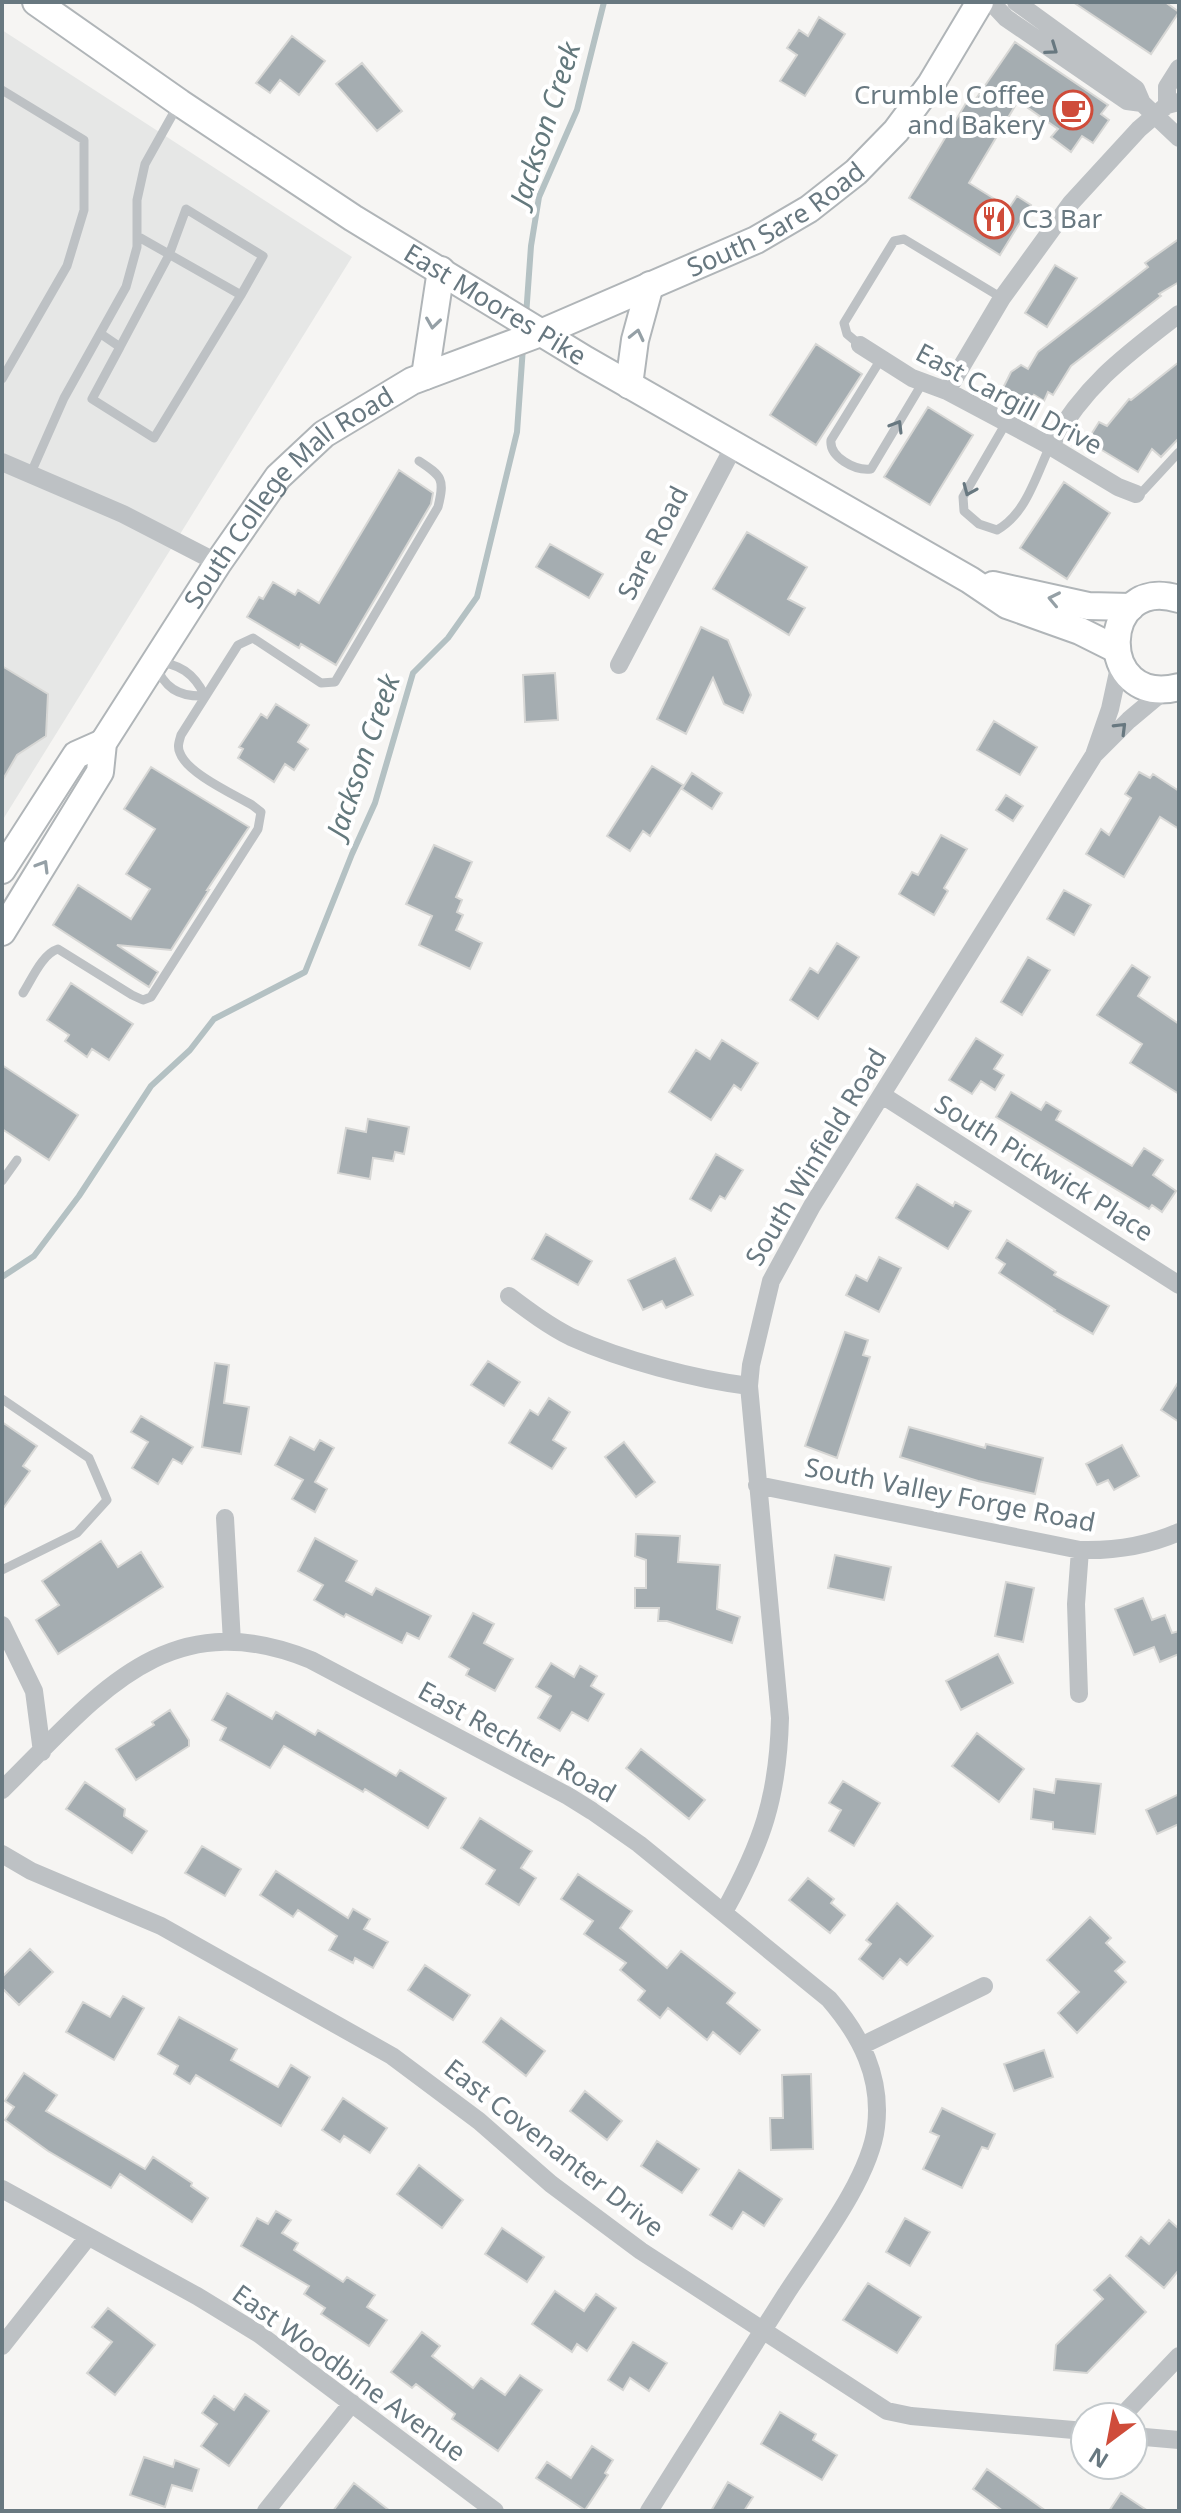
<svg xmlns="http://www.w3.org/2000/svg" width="1181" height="2513" font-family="'Noto Sans',sans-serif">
<rect width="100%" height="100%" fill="#f6f5f3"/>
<path fill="#e6e7e6" d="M2,30l350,227 -350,564z"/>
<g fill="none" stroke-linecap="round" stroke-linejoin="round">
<path stroke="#b4c1c3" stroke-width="6" d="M526,316l5,-70 8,-49 38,-87 27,-108
M2,1277l32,-21 45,-60 72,-110 39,-36 24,-31 91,-47 47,-118 23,-51 38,-130 35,-35 29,-41 40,-165 6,-85"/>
</g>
<path fill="#a5adb1" stroke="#d7d7d5" stroke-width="2" d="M1073,2h92l14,10 -28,42z
M819,17l26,17 -40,62 -25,-15 17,-26 -10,-7 12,-18 9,6z
M292,36l33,25 -26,34 -19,-15 -10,13 -14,-10z
M1015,42l93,63 -7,9 8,6 -16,23 -11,-7 -11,16 -20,-15 7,-8 -40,-28 -49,82 40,25 8,-12 14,9 -31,50 -91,-57 57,-95 5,3z
M362,63l40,48 -25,20 -41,-47z
M1179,239v43l-20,12 2,2 -90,70 -18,29 -5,-3 -4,9 -10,-6 -4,7 -27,-14 8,-16 10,-7 7,4 10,-17 110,-85 -3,-4z
M1055,265l22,13 -30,49 -22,-14z
M816,344l46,30 -46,71 -46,-30z
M1179,362v76l-18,19 -9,-8 -14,23 -51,-31 12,-19 8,4 22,-27 2,1z
M928,407l45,28 -43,70 -46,-28z
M399,470l34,23 -2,11 -95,161 -35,-21 -2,4 -52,-31 12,-20 4,2 10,-17 22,13 3,-5 21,13z
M1064,482l46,31 -43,66 -47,-31z
M747,532l60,35 -19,32 17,9 -16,27 -76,-46z
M550,544l53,30 -14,24 -53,-31z
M701,627l27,13 23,55 -8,18 -19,-9 -11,-26 -27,56 -29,-15z
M2,666l46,28 -2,42 -29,19 -15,26z
M555,673l3,47 -33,2 -2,-47z
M276,704l33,21 -11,17 10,7 -14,21 -9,-6 -11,18 -36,-24 5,-9 -4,-2 22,-33 6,4z
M994,721l43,26 -17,28 -43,-25z
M652,766l31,19 -33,51 -7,-5 -13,20 -23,-15z
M151,767l98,60 -42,63h2l-38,60 -54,-5 41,27 -9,15 -96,-62 25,-40 53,34 19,-30 -24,-15 29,-45 -31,-20z
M1139,772l11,6 3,-4 26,17v38l-19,-12 -36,60 -38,-23 15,-25 8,6 22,-37 -6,-4z
M692,773l30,20 -10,16 -30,-20z
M1006,795l17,11 -10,15 -17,-11z
M941,835l26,14 -23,39 4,3 -14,24 -35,-21 13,-22 6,3z
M434,845l38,17 -16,35 6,3 -5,12 6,3 -7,15 26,13 -12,26 -51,-24 13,-29 -26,-12z
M1064,890l27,15 -17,30 -27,-16z
M837,943l22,14 -41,62 -28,-19 20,-32 8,5z
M1028,957l22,13 -28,45 -21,-13z
M1132,965l18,12 -12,19 41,28v70l-49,-31 12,-19 -45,-29z
M71,983l62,41 -24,36 -17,-11 -5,8 -22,-16 4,-6 -22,-15z
M976,1038l27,17 -9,14 10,6 -9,15 -14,-9 -9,13 -23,-14z
M722,1040l36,23 -17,27 -7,-5 -23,35 -42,-28 27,-42 14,9z
M2,1065l76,50 -29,45 -47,-31z
M1011,1092l30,18 5,-8 15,9 -5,9 76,46 12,-18 19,12 -10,15 23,16 -14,21 -10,-7 -3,4 -153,-92z
M368,1119l41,8 -5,27 -9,-2 -2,9 -20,-3 -3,21 -32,-6 8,-45 20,4z
M716,1154l27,16 -18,29 -5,-3 -9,15 -21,-12z
M917,1184l36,22 2,-4 16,9 -23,38 -52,-31z
M546,1234l46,27 -14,24 -46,-26z
M1007,1240l49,32 -2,3 55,31 -16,28 -39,-23 1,-1 -56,-37 6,-9 -9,-6z
M879,1257l22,11 -22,44 -33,-17 10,-20 11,6z
M675,1258l18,37 -27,13 -4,-7 -19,9 -15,-30z
M845,1332l23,8 -5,15 7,2 -33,101 -32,-12z
M488,1361l32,21 -16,24 -33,-21z
M215,1363l14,2 -5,38 25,4 -8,47 -39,-7z
M1179,1381v41l-18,-12z
M549,1398l21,14 -17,28 13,8 -14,21 -43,-26 21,-33 8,5z
M141,1416l52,31 -11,17 -9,-5 -15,25 -26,-16 16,-26 -17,-10z
M2,1422l35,24 -14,20 7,5 -28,39z
M909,1427l76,21 1,-4 57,14 -8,36 -57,-13 -78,-24z
M290,1437l24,13 6,-10 14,8 -19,34 12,7 -12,23 -23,-13 11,-19 -28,-15z
M624,1442l31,40 -19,15 -31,-40z
M1122,1445l17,31 -25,14 -6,-10 -11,5 -11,-21z
M636,1534l44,2 -2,26 42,3 -3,44 23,8 -8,26 -65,-22h-9l1,-13h-24v-20h11v-28l-11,-4z
M315,1538l42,23 -11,20 26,14 4,-7 55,28 -12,23 -12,-6 -5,10 -56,-29 -2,3 -30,-17 9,-15 -25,-14z
M101,1541l17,26 23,-15 22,35 -105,67 -22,-34 23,-15 -17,-24z
M835,1555l56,12 -7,33 -56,-12z
M1006,1582l28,6 -11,54 -28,-6z
M1143,1598l9,22 13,-5 7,18 7,-2v23l-19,8 -6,-15 -20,8 -19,-46z
M473,1613l21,11 -10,19 29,16 -18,32 -29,-16 3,-6 -20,-12z
M998,1654l15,29 -52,27 -15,-29z
M551,1663l23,14 6,-11 17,10 -6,10 13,8 -16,27 -16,-9 -12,19 -22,-13 13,-22 -15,-9z
M227,1693l45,26 4,-7 39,23 3,-5 78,46 4,-6 46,28 -18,30 -63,-39 -2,3 -79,-46 -14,22 -50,-28 6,-12 -14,-8z
M170,1710l19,30v6l-53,34 -20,-31 38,-24 -2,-3z
M977,1733l47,36 -25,33 -47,-36z
M641,1749l64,51 -16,19 -63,-51z
M1056,1779l45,5 -6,50 -42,-5v-7l-22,-3 3,-30 20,4z
M843,1781l37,22 -26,43 -25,-15 12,-21 -12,-7z
M85,1782l40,27 -1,7 23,15 -15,22 -66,-44z
M1179,1794v30l-22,10 -11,-24z
M480,1818l52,33 -11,17 15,10 -17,27 -33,-21 9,-14 -34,-22z
M202,1846l39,23 -16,27 -40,-23z
M276,1871l72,47 5,-9 17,10 -6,10 24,13 -15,26 -18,-10 -2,5 -24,-13 8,-14 -39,-26 -5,7 -33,-22z
M578,1874l54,37 -12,17 47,40 14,-17 54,42 -8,10 33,27 -20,24 -27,-22 -6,8 -39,-32 -8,10 -22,-18 7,-9 -25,-21 6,-7 -42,-29 9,-13 -32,-22z
M808,1878l26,21 -3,4 14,12 -15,18 -41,-33z
M897,1903l36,33 -26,29 -7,-6 -17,20 -24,-20 12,-15 -5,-4z
M1090,1917l21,21 -5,5 19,19 -10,9 11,11 -49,51 -19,-20 21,-21 -32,-32z
M30,1949l23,23 -34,33 -17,-17v-11z
M425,1965l45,30 -17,25 -45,-30z
M123,1996l21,12 -30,52 -48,-28 17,-30 27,15z
M179,2017l58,32 -6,11 47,27 13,-22 19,12 -29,49 -85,-51 -6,9 -16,-10 4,-8 -20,-12z
M501,2018l44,33 -19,25 -43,-34z
M1044,2050l9,27 -39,14 -10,-27z
M24,2073l33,22 -11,16 99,58 8,-12 39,26 -1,3 17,12 -16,24 -72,-48 -9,14 -63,-37 -43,-31 9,-13 -9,-6z
M811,2074l2,75 -42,1 -1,-32h13l-1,-43z
M585,2091l37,30 -15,19 -37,-29z
M343,2098l44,30 -17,25 -26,-17 -4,6 -18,-12z
M942,2108l53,26 -7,15 -6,-2 -20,41 -39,-19 16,-33 -9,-4z
M657,2141l42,28 -17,24 -41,-27z
M419,2165l44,35 -21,28 -45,-34z
M739,2170l43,29 -18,27 -21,-14 -11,17 -22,-14z
M276,2211l15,9 -9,13 16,10 -4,7 49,32 4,-5 28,18 -8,12 20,13 -18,26 -48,-32 4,-6 -21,-14 5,-8 -68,-40 16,-28 11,6z
M905,2218l25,14 -20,34 -24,-14z
M1169,2220l10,9v41l-15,18 -38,-32 15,-19 8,7z
M502,2228l42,29 -17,25 -42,-28z
M1110,2275l36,37 -59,61 -33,-3 2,-25 47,-46 -9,-9z
M868,2283l53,34 -24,36 -54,-33z
M555,2291l29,20 12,-17 20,14 -29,43 -10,-7 -5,8 -40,-28z
M108,2308l47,37 -40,50 -28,-22 25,-31 -20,-15z
M422,2332l18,14 -8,10 41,32 8,-10 24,17 15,-20 22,15 -44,61 -46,-32 3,-5 -39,-30 -4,4 -21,-16z
M633,2342l34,21 -18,28 -19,-13 -7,12 -15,-10z
M245,2394l24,17 -40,55 -28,-20 16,-22 -15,-11 12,-17 20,14z
M780,2412l36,22 -3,6 24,15 -15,25 -61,-36z
M592,2446l21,14 -8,13 3,2 -23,35 -49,-32 11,-16 24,16z
M144,2457l29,10 2,-7 24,9 -7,22 -20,-6 -7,22 -35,-12z
M987,2469l59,42h-43l-30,-22z
M728,2482l25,15 -9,14h-33z
M354,2483l36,28h-57z
M1121,2493l27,18h-39z"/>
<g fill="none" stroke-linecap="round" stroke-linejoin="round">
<g stroke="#b0b5b8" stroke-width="30">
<g id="secondary">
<path id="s1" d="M36,2l144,101 173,115 233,142 384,220 37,25 73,26 36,18"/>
<path d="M425,376l16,-106"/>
<path d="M629,385l6,-45 15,-55"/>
<path d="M993,585l95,21 43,1"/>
<path d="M1179,599c-81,-26 -85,110 0,88"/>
<path d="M2,870l74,-115 27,-12"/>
<path id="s2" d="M2,932l98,-160 3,-29 115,-180 60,-86 46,-43 88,-53 131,-49 213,-92 53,-31 47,-37 40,-41 35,-47 49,-82"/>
</g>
</g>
<path stroke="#bdc1c4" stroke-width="9" d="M2,90l82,50v70l-17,56 -65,113
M101,334l19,13 -28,52 62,39 87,-143 -104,-59
M860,345l-13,-11 -3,-11 50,-82 10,-2 98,59
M120,347l49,-92 17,-46 77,47 -22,39
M881,359l-50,81c-2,17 24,31 40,29l52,-87
M1006,423l-43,74 1,14 15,13 18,6c29,-16 39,-54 53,-84
M30,475l34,-77 62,-111 11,-40v-47l8,-36 33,-59
M1136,494l7,-3 36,-39
M154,662c25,1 40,11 51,34 -27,1 -41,-8 -51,-34z
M23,993c9,-14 19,-39 35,-44l74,46 11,5 8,-3 107,-168 3,-17 -9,-7c-19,-11 -65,-32 -72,-52 -3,-6 -1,-11 1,-18l57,-90 15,-7 68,45 14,-1 103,-175c7,-28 4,-31 -19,-46
M2,1181l15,-21
M2,1399l87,59 18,42 -30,33 -75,37"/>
<path stroke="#bdc1c4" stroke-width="18" d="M991,2l15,16 121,83 15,2
M1016,2l120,87 6,14 37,35
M1167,105v-18l12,-19
M860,345l52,33 35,13 103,55 68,41 18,7
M947,391l55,-93 69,-95 68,-74 28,-24 12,-3
M1050,446c36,-62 73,-89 129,-132
M2,462l121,52 95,49
M1120,663l-10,46 -16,46 35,-35 37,-31
M619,665l115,-219
M882,1095l297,190
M509,1296c20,15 40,30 62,41 51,23 123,42 178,49
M757,1485l323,65c35,1 67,-4 99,-18
M225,1518l7,124
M2,1625l32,66 8,61
M1079,1694l-3,-90 4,-54
M2,1790c93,-91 163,-190 309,-130l257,136 24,15 47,33 190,155c32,37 53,78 47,128 -6,52 -61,122 -90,167 -46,72 -91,144 -137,217
M2,1854l29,17 130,55 231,130 87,65 72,63 90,67 246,160 24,5 174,15
M724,1912c38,-69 54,-114 56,-194l-31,-332 2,-21 20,-84 41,-75 282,-451
M863,2045l121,-59
M2,2189l195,107 62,38 236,177
M2,2346l86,-109
M1121,2417l58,-61
M1133,2436l46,4
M266,2511l86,-108"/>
<use href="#secondary" stroke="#fff" stroke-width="26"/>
</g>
<defs><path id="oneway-chevron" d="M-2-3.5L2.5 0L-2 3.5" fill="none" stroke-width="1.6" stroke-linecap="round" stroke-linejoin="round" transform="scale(2)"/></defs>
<g stroke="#687880">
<use href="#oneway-chevron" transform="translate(1052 49) rotate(35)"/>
<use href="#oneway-chevron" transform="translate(897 426) rotate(-59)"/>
<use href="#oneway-chevron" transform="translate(969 490) rotate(113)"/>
<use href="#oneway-chevron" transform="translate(1121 728) rotate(-45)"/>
</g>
<g stroke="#95a0a6">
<use href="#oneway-chevron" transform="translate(433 323) rotate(98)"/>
<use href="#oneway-chevron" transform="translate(637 335) rotate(-77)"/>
<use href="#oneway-chevron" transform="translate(1054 599) rotate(-168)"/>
<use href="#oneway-chevron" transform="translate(43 866) rotate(-59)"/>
</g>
<defs>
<g id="cafe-ring" transform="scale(2)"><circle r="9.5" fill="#fff" stroke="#cf4c3a" stroke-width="1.5"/><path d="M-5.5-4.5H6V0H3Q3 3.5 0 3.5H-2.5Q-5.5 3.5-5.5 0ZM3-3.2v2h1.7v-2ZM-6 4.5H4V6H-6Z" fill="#cf4c3a"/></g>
<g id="restaurant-ring" transform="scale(2)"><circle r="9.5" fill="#fff" stroke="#cf4c3a" stroke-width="1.5"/><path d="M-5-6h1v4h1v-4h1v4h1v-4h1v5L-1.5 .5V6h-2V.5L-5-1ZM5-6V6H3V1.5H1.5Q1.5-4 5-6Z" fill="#cf4c3a"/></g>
</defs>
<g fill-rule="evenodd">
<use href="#cafe-ring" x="1073" y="110"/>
<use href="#restaurant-ring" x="994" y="219"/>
</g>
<g text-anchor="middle" stroke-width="8" stroke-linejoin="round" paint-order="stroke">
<g font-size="26" fill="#687880" stroke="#fff" text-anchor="end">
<text x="1045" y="104">Crumble Coffee<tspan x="1045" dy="30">and Bakery</tspan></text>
<text x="1022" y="228" text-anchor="start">C3 Bar</text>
</g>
<g font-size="26" fill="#687880" stroke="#fff">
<text dy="9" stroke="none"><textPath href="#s2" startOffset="1100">South Sare Road</textPath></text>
<text dy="9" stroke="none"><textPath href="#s1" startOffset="550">East Moores Pike</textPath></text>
<text transform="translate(1009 399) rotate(28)" y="9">East Cargill Drive</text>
<text dy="9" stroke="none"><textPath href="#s2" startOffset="528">South College Mall Road</textPath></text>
<text transform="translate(653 543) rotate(-63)" y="9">Sare Road</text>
<text transform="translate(816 1157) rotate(-59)" y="9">South Winfield Road</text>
<text transform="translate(1044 1168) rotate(32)" y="9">South Pickwick Place</text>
<text transform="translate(950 1495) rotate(11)" y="9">South Valley Forge Road</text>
<text transform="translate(517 1742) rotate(29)" y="9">East Rechter Road</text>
<text transform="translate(554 2148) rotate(38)" y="9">East Covenanter Drive</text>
<text transform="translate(349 2373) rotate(36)" y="9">East Woodbine Avenue</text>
</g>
<g font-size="28" font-style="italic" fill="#64797d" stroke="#fff">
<text transform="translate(545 124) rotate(-72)" y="10">Jackson Creek</text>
<text transform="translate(363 756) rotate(-71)" y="10">Jackson Creek</text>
</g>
</g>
<rect width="1181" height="2513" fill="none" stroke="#687880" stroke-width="8"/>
<g transform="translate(1109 2441) rotate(212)"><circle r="38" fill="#ffffff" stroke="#c3c9cc" stroke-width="2"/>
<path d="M0-6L14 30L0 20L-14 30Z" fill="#cf4c3a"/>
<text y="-12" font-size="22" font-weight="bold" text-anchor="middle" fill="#687880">N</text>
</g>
</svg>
